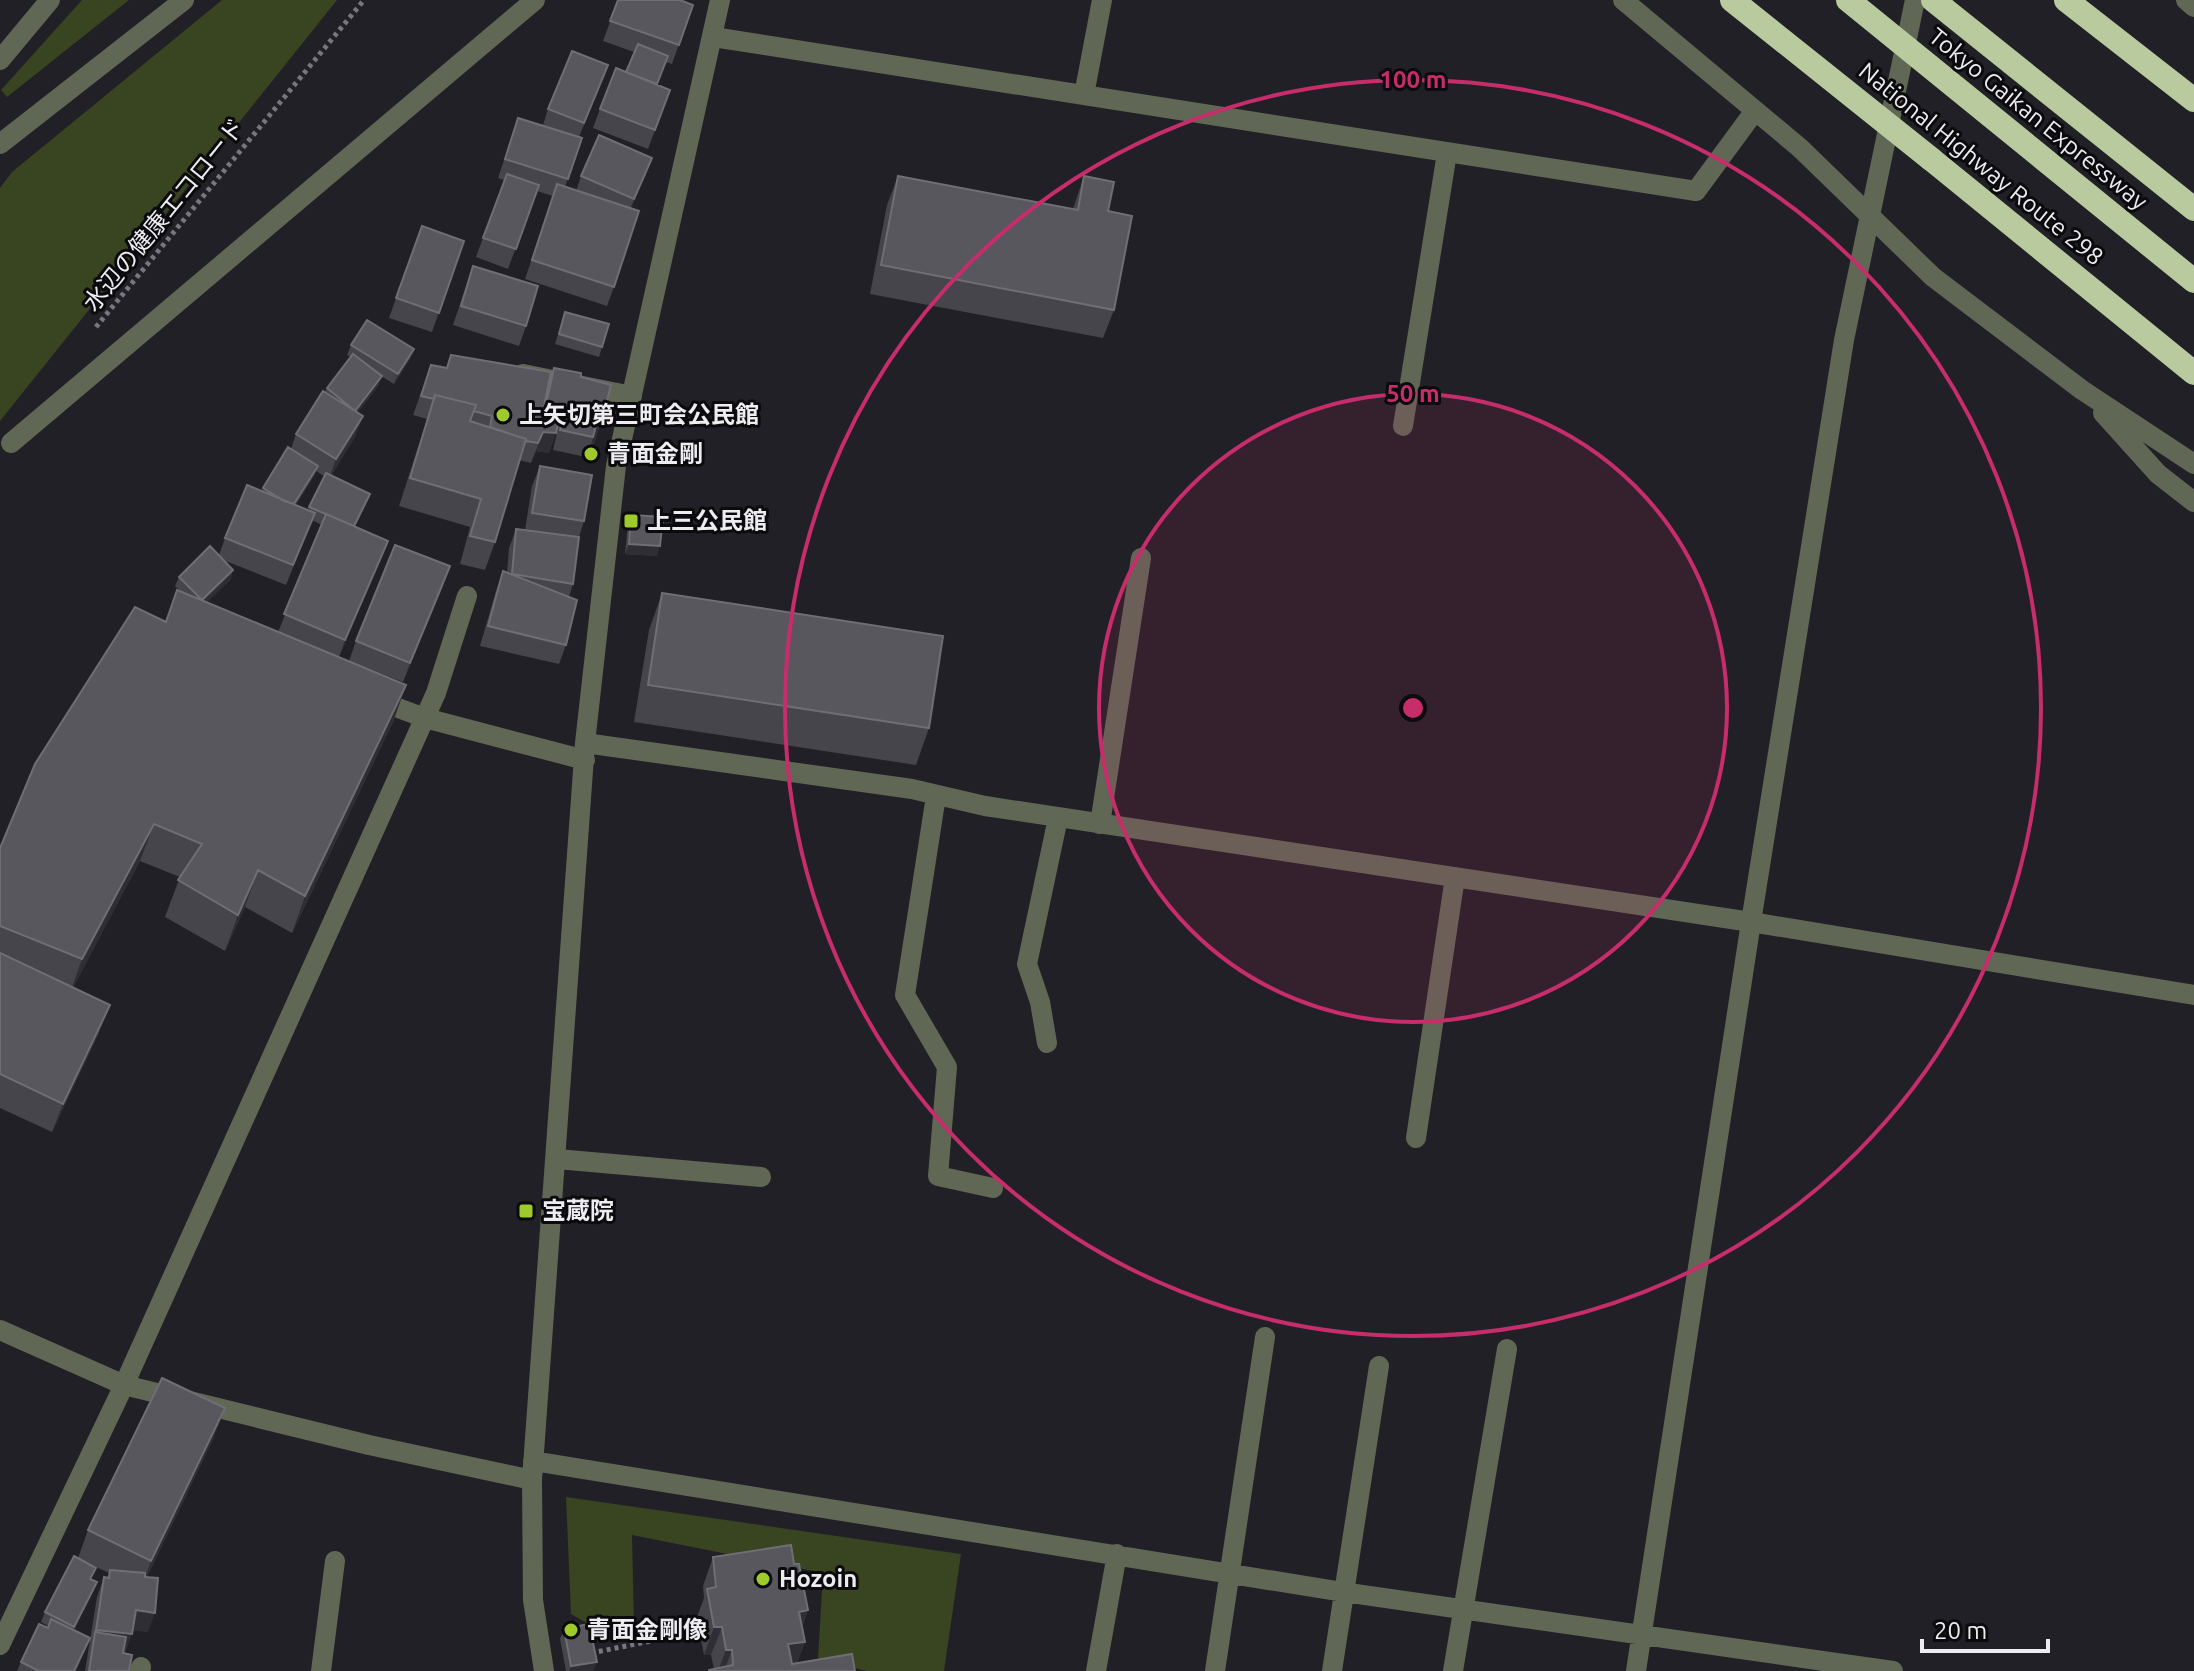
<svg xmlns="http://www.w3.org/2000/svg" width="2194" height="1671" font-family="Ubuntu,'Noto Sans JP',sans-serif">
<rect width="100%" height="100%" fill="#212026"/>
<path fill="#394421" d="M82,0h47l-122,97 -6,-7z
M222,0h115l-337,421v-233l12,-16z
M566,1497l395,57 -17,117h-77l-49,-12 5,-86 -191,-38 2,92 -30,6 -33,-19z"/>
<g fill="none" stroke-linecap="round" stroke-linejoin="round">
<path stroke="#78777d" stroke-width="5" stroke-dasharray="4 4" stroke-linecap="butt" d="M96,327l268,-327
M591,1653l90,-18"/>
<path stroke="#606755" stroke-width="20" d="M1623,0l177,148 133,129 149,113 112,74
M2186,0l8,7
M713,37l983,154 58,-79
M0,60l50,-60
M1084,95l18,-95
M0,144l184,-144
M523,374l109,22
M2103,413l55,61 36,28
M1403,426l44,-273
M11,443l524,-443
M374,699l51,19 160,42
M585,743l327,46 73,17 766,116 443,73
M936,796l-31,199 42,72 -9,109 55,12
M1100,824l41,-266
M1047,1043l-7,-41 -13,-38 31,-146
M1416,1138l39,-261
M557,1159l204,18
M0,1330l124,55 245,60 163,35
M533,1461l810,131 550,79
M0,1645l124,-260 312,-692 31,-97
M140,1671l1,-4
M321,1671l14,-110
M544,1671l-11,-71 -1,-120 53,-737 31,-277 104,-466
M1096,1671l21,-117
M1215,1671l50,-334
M1332,1671l47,-305
M1453,1671l54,-322
M1636,1671l115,-749 93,-582 71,-340"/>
<path stroke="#b9ca9e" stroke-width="24" d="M1933,0l261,209
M2066,0l128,100
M1931,159l263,214"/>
<path stroke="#b9ca9e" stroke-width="24" d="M1732,0l199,159
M1848,0l346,281"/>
</g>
<path fill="#46454b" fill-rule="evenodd" d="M618,0l75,5 -21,59 -6,-2 -9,22 13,6 -22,59 -55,-21 7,-19 26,-37 8,-20 -31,-11z
M608,65l-29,72 3,1 -17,49 11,4 5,-15 71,-18 -21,50 -17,79 -7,19 -82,-27 28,-83 -16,-5 -29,78 -32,-12 28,-77 -6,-2 20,-60 25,7 5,-16z
M898,176l175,33 11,-33 24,35 6,99 -11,28 -233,-44 17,-89z
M422,226l42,15 -32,91 -43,-14z
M473,266l53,60 -7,20 -66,-21z
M565,312l37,35 -3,10 -44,-13z
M351,345l59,14 -16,25 -13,-8 -3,10 -20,26 -2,23 -25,41 35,28 -11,23 25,33 -41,97 67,28 -13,37 -101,211 -47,-26 -20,44 -60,-34 15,-40 -40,-16 -67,126 26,46 -47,99 -52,-24v-260l165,-226 12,-32 3,1 -5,-5 4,-9 40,-22 6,-17 37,-47 1,-3 28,-39 5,-15 31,-46 24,-31 -4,-2zM316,471l8,5 -16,34 -12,-5 18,-29zM312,520l10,5 -44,107 -71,-30 23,-22 3,-10 -10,-10 63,25z
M431,365l16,3 102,15 5,-15 57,17 -17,59 -3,1 -5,12 -33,-7 5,-22h-1l-8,25 -13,-2 -5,12 -12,-3 -24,82 -10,28 -25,-6 10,-37 -71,-21 28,-87 -14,-4z
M540,466l44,55 -5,16 -6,47 -4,13 -3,48 -7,19 -79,-18 16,-55 7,-20 4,2 2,-25 7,-19 9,1 7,-44z
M631,515l26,41 -32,-2 3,-30z
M443,586l-40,96 -54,-21 7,-20z
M662,593l267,135 -13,37 -282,-43 15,-92z
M214,1437l-67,140 1,55 -16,-2 -7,23 4,18h-44l12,-74 7,-20 3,1 2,-5 -28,-13 10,20 6,2 -4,10 -19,38 16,8 -14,33h-59l4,-9 27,-34v-2l-7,-4 4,-10 33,-54 10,-28z
M713,1557l81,7 14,46 -6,17 3,15 -8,21 58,8h-147l1,-1 5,-1 -3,-14h-7l-7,-38 7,-19 -1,-12z
M564,1629l33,33 -4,9h-27l-6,-32z"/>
<path fill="#2f2e35" d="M652,158l-7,19 -18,41 7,-19z
M414,349l-4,10 -16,25 4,-10z
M382,376l-4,10 -27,35 4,-10z
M363,416l-7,19 -27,44 7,-20z
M601,424l-7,20 -3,1 5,-19z
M543,432l13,1 -7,20 -13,-2 -5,12z
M318,466l-4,10 -25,40 4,-10z
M388,541l-8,19 -42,100 7,-20z
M629,544l31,2 -3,10 -32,-2z
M450,566l-7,20 -40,96 7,-19z
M233,570l-3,10 -31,30 3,-10z
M406,685l-13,37 -101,211 13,-37z
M154,824l-14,37 -71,135 13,-37z
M258,870l-13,37 -20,44 13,-36z
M110,1005l-11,28 -47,99 11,-28z
M225,1408l-11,29 -73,152 10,-28z
M97,1582l-4,10 -23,45 4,-10z
M136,1610l19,3 -7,19 -20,-2z
M808,1610l-11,29 2,-27z
M714,1627h8l-11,28h-7z
M96,1630l36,4 -7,19 -33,-3 3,-18 -6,17z
M90,1638l-14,33h-2z
M805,1642l-11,29h-16l10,-27z
M726,1650h6l-8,21h-6z
M597,1662l-4,9h-24l2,-5z"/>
<path fill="#58575d" stroke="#6f6e74" stroke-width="2" d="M618,0h62l13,5 -14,40 -69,-24z
M638,44l30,12 -11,28 -31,-12z
M572,51l36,14 -24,58 -36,-14z
M616,68l54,22 -15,40 -55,-21z
M518,118l64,20 -14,41 -63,-20z
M599,135l53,23 -18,41 -53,-23z
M507,174l32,11 -23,64 -33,-11z
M898,176l180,34 6,-34 30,6 -6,29 24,5 -18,94 -233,-45z
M557,184l82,27 -25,76 -82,-27z
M422,226l42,15 -25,72 -43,-15z
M473,266l65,20 -12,40 -65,-20z
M565,312l44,12 -7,23 -43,-13z
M367,320l47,29 -16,25 -47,-29z
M353,354l29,22 -27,35 -28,-23z
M451,355l100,17 -8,39 17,5 -4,17 -13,-1 -5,11 -13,-2 1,-2 -36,-12 2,-11 -18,-5 2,-6 -41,-10 -1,4 -13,-3 10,-31 16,3z
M554,368l27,5v4l30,8 -10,39 -5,2 -3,11 -33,-7 5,-21 -19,-4z
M323,391l40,25 -27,43 -40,-25z
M435,395l41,10 -6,16 56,18 -31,103 -25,-6 11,-37 -71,-21z
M288,447l30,19 -24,38 -10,-3 -21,-13z
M540,466l52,9 -8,46 -52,-8z
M326,473l44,21 -16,32 -45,-19z
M247,485l68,28 -22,52 -68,-27z
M326,514l62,27 -43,99 -61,-26z
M631,515l32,2 -3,29 -31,-2z
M516,529l63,8 -6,47 -61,-10z
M395,545l55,21 -40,97 -54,-22z
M210,546l23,24 -31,30 -23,-23z
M503,571l74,29 -11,45 -78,-19z
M177,590l229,95 -101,211 -47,-26 -20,45 -60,-35 24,-36 -48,-20 -72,135 -82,-33v-78l35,-84 100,-157 31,15z
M662,593l281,43 -14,92 -281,-43z
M0,953l110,52 -47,99 -63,-30z
M162,1378l63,30 -74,153 -63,-31z
M791,1545l3,19h5l9,46 -9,2 6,30 -17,2 4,20 60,-10 3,17h-146v-1l24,-5 -1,-15h-6l-4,-23h-8l-7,-38 9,-2 -3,-30z
M74,1556l22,12 -6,11 7,3 -23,45 -29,-15z
M110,1570l35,3v4l13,1 -3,35 -19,-3 -4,24 -36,-4 8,-53 5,1z
M51,1619l39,19 -16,33h-35l-18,-9 18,-38 9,4z
M589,1624l8,38 -26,4 -7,-37z
M95,1632l31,5 -3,16 9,2 -3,16h-40z"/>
<circle cx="1413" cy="708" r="314" fill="#c62d6a" fill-opacity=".12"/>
<g fill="none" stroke="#c62d6a" stroke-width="4">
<circle cx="1413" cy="708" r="314"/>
<circle cx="1413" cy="708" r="628"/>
</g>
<g fill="#9fca2c" stroke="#0b0a0d" stroke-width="3">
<circle cx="503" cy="415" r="8"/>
<circle cx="591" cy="454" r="8"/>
<rect x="623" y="513" width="16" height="16" rx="4"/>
<rect x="518" y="1203" width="16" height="16" rx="4"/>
<circle cx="763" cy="1579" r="8"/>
<circle cx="571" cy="1630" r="8"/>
</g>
<g text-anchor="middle" stroke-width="6" stroke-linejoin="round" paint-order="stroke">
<g font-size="24" fill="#edecf1" stroke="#0b0a0d">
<text transform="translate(2038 119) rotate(39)" y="8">Tokyo Gaikan Expressway</text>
<text transform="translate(1981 164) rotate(39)" y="8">National Highway Route 298</text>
<text transform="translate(164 215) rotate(-51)" y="8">水辺の健康エコロード</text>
</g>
<g font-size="24" font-weight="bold" fill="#edecf1" stroke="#0b0a0d" text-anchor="start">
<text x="519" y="423">上矢切第三町会公民館</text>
<text x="607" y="462">青面金剛</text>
<text x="647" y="529">上三公民館</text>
<text x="542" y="1219">宝蔵院</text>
<text x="779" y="1587">Hozoin</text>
<text x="587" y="1638">青面金剛像</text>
</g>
</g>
<circle cx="1413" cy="708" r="12" fill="#c62d6a" stroke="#0b0a0d" stroke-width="4"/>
<g font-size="24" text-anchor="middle" font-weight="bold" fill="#c62d6a" stroke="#0b0a0d" stroke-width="6" stroke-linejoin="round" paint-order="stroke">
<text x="1413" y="88">100 m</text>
<text x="1413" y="402">50 m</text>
</g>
<path d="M1922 1639v12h126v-12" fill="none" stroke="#edecf1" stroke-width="4"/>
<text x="1934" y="1639" font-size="24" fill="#edecf1" stroke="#0b0a0d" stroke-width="6" paint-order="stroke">20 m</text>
</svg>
